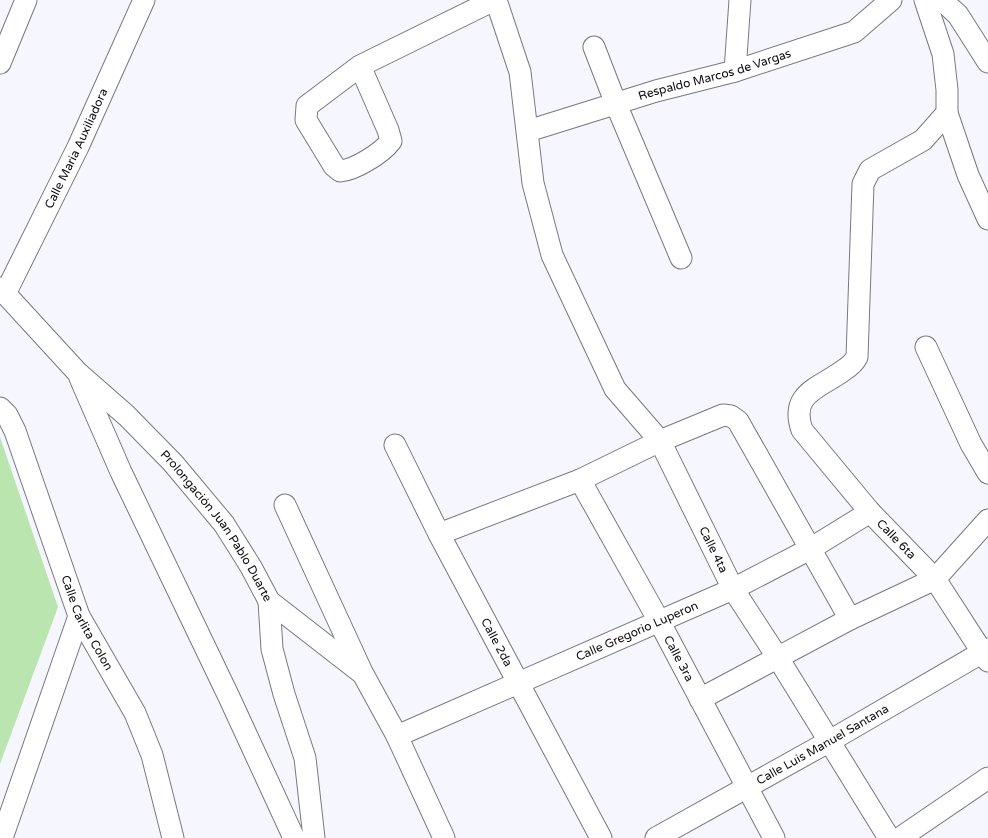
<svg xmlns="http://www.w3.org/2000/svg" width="988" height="838" font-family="'Varela Round',sans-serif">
<rect width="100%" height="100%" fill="#f6f6fe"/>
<path fill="#bbe5af" d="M0,437l58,170 -58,157z"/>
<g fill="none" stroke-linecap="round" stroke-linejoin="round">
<g stroke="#787881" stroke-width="23">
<g id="minor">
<path id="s1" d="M496,0l24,72 13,111 19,72 63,134 45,52 73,148 45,69 111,180"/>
<path d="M925,0l18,54 4,36v23l21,62 20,44"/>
<path d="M942,0l16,15 30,47"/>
<path d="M594,47l22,57 65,154"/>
<path d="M0,63l26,-63"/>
<path d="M360,66l28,64 3,11c-9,12 -36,29 -51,30l-6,-5 -28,-46 1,-14 53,-40 134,-66"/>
<path d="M735,71l5,-71"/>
<path id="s2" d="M947,113l-24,27 -53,30 -7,14 -6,173c-3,6 -7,9 -13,13 -24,18 -55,23 -42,60l68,82 65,67 53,82"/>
<path id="s3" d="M528,131l128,-40 79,-20 119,-39 37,-32"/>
<path id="s4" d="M0,288l78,85 49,43 46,47 51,61 27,43 18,34 94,73 34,62 47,102"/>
<path id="s5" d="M5,294l73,-147 66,-147"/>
<path d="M926,347l45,97 17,29"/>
<path d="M80,378l41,94 108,225 65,141"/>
<path id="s6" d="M0,408l7,7 8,16 64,185 56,97 17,42 21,83"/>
<path id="s7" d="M395,445l44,89 162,304"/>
<path id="s8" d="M580,480l79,141 115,217"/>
<path d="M285,505l76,165"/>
<path d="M439,534l141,-54 80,-39 63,-26 8,1 7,5 112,198"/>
<path d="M269,601l3,48 12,45 21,64 9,80"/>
<path d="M700,699l150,-80 85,-40 53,-59"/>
<path id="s9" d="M397,736l336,-147 77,-40 60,-37"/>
<path d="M2,838l77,-222"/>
<path id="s10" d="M656,838l172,-96 160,-93"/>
<path d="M900,838l88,-60"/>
</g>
</g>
<use href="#minor" stroke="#fff" stroke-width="21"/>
</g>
<g text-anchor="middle" stroke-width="4" stroke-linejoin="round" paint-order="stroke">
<g font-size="12" fill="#0b0b0f" stroke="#fff">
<text dy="4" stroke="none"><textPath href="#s3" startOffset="195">Respaldo Marcos de Vargas</textPath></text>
<text dy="4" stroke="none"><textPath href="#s5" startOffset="162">Calle Maria Auxiliadora</textPath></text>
<text dy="4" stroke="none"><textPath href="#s4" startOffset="323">Prolongación Juan Pablo Duarte</textPath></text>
<text dy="4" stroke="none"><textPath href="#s2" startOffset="531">Calle 6ta</textPath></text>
<text dy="4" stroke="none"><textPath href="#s1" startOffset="600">Calle 4ta</textPath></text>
<text dy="4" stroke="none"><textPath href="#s6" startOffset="233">Calle Carlita Colon</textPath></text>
<text dy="4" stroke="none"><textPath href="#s9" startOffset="262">Calle Gregorio Luperon</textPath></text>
<text dy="4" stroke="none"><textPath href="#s7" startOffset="222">Calle 2da</textPath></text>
<text dy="4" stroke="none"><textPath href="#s8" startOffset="204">Calle 3ra</textPath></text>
<text dy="4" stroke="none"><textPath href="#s10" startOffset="191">Calle Luis Manuel Santana</textPath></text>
</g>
</g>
</svg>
